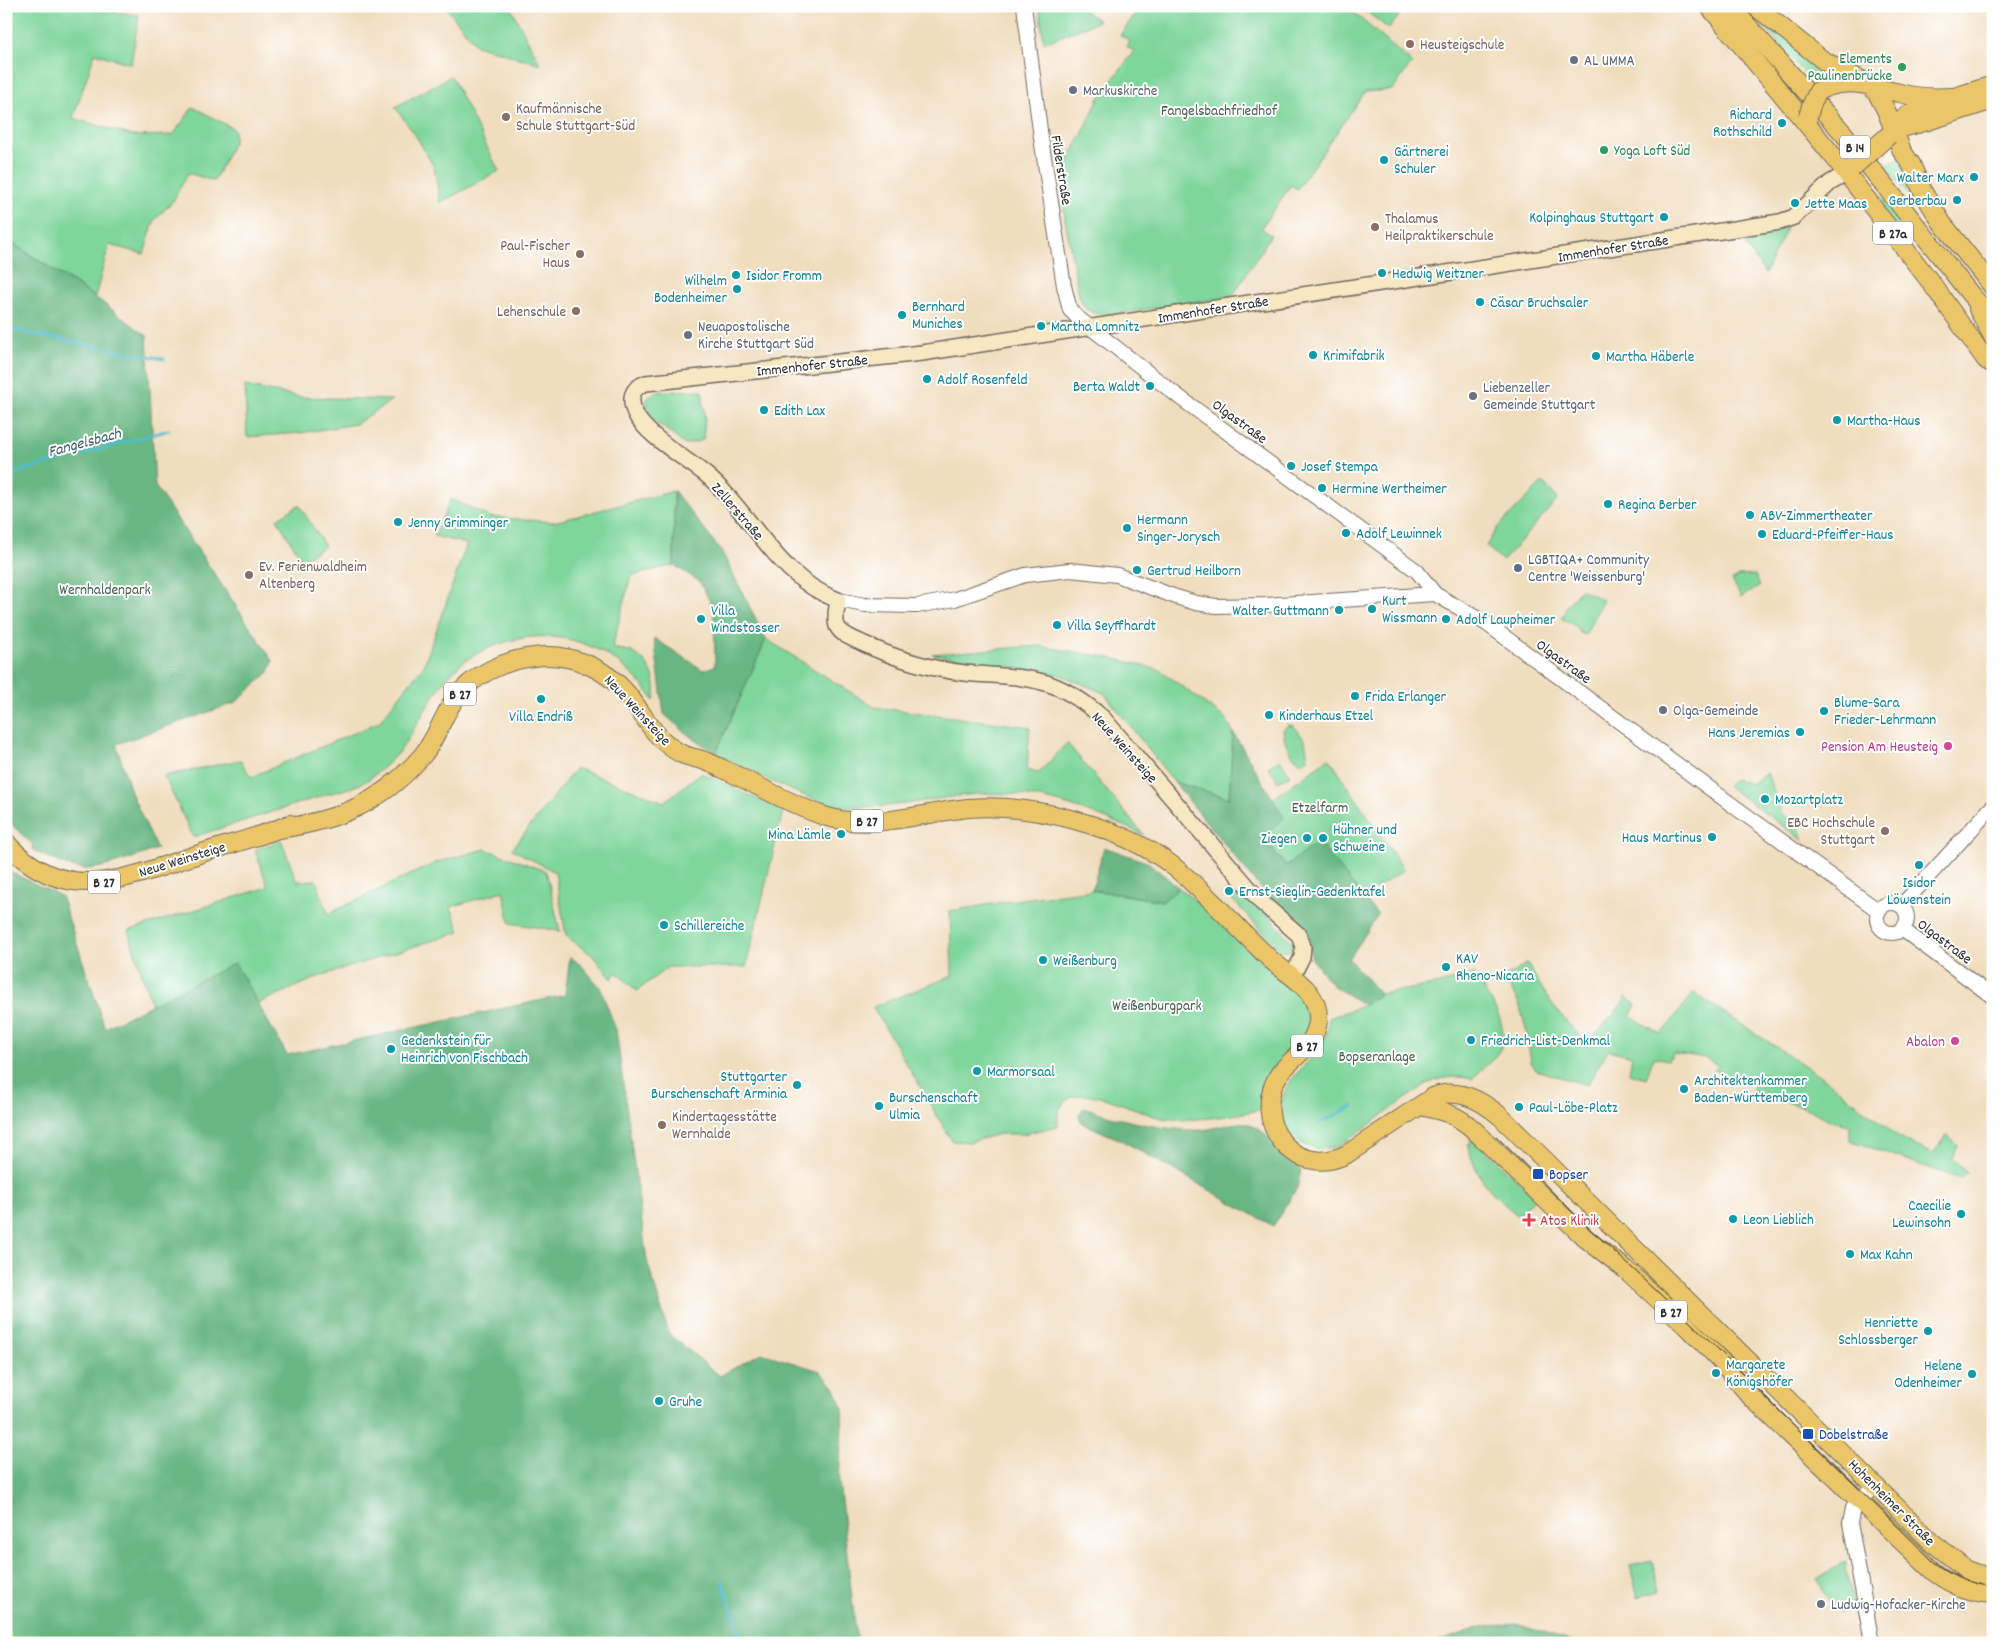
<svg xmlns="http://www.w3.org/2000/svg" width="1999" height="1649" font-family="Dekko,sans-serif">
<rect width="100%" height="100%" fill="#fff"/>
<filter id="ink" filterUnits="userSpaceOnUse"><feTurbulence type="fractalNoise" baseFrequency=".02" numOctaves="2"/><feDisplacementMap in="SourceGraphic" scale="10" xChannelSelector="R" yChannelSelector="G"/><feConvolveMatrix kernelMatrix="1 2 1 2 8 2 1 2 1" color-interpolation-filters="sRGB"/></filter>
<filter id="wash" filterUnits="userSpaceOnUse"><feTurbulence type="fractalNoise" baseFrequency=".0096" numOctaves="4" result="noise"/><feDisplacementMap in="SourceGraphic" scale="20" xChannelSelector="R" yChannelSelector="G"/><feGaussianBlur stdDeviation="1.12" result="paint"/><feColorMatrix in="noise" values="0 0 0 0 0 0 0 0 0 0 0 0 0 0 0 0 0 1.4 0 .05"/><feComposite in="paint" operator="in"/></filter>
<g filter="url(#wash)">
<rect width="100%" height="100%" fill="#f0ddbd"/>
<path fill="#7fd69b" stroke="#558063" d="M9,6h57l73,9 -8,49 -36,-11 -22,65 60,18 40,-1 20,-28 41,22v12l-20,40 -26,-8 -15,28 -19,20 -10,33 -35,-9 -14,52 -89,-58v-227z
M445,6h65l30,58 -64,-19z
M1039,6h39l21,15 -55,22z
M1141,6h205l66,57 -20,27 -27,2 -68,97 -6,-4 -30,43 10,7 -39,62 -117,17h-18l-11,-5 -7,-13 -14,-77 -4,-47 24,-43 14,-31 35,-47 -7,-4 3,-6 -10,-6z
M1359,6h47l-17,23z
M1746,6h3l76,65 -11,13z
M451,76l48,95 -59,32 -6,-36 -18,-31 -21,-29z
M1899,158l21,45 -3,3 -32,-41z
M1868,180l34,43 6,11 -6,3 -40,-52z
M1785,228l1,2 -21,43 -26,-37z
M245,386l54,11 93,3 -36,24 -56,9 -53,4z
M702,390l3,27 -2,23 -18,5 -37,-30 -2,-15 8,-8z
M1543,482l15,17 -55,62 -17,-15 12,-19z
M674,491v74l-43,11 -19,72c6,1 13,2 19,4 19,8 28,30 23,49 -35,-53 -95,-79 -157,-56 -12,4 -26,11 -36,19 -26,22 -40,56 -59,84 -7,9 -26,27 -36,33 -11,7 -34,11 -47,16 -42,13 -84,27 -126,40l-29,-61 76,-16 11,17 128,-55 45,-57 43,-121 -33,-8 17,-37 39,18 64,5z
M299,505l26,41 -23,14 -25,-41z
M1755,575l5,11 -19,11 -9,-17 6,-4z
M1580,589l23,11 -18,35 -5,-2 -3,-6 -16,-9 5,-7 -2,-1z
M766,639l108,68 156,20 -3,43 12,3 28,-30 77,92c-53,-24 -108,-46 -167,-41 -38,3 -75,13 -113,13 -7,0 -16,1 -23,0 -44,-10 -85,-34 -125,-54z
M1039,646l73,12 48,12 66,49 7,13 -4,66 -55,-16 -70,-89 -44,-18 -128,-21z
M1288,725l6,1 11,14 3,18 -7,5c-12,-9 -16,-19 -18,-33z
M1329,758l75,112 -41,27 -45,-54 -32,23 -23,-27 21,-21 -12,-19z
M1280,759l10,16 -12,7 -10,-15z
M576,768l88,34 37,-29 82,38 -37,156h-78l-31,24 -21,-19 -4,7 -20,-24 -26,-19 -11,-64 -43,-23z
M1767,773l15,41 15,10 7,17 -77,-55 7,-7 17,5z
M281,840l16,41 19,-1 12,34 107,-51 50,-14 61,22 14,60 -50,-8 -7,-32 -52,16 9,25 -140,44 -63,28 -22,-40 -83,41 -24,-74 140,-44 -13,-37z
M1238,881l54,61 -2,8 -4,2 -5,-1 -56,-59z
M1179,888l31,24 64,61 23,16 10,10 4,29 -45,54 -6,28c-31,6 -61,11 -92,9 -27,-2 -93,-47 -109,-8 -2,3 -1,11 -1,15l-35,8h-24l-29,8 -18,-1 -79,-134 79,-31 -2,-65 72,-12 70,-9 71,11z
M1528,963c16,33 33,54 59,80l28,-30 11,-16 10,8 -6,11 31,18 33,-41 134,88 76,60 29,13 14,-19 11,11 -6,12 15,14 -7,7 -110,-39v-14l-22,-7 -26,-13 -49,-13 1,-11 -40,-12 5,-4 -13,-8 -32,-5 -6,7 -14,-3 -8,21 -17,-5 3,-17 -24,-6 -21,35 -51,-15 -5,-8 -5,-33 -7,-26 -15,-25z
M1474,974c12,20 36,48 27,73 -3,9 -22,25 -29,32 -18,-4 -31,-2 -47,6l-84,60c-16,5 -33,6 -47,-7 -7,-7 -10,-14 -12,-23 -5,-35 28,-48 42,-74 4,-7 4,-16 5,-23l35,-13 16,-11 59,-10z
M1473,1139l63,58 -18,19c-25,-22 -42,-36 -50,-70z
M1652,1561l8,30 -22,6 -8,-31z
M1845,1561l8,50 -14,2 -23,-33z"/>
<path fill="#67b783" stroke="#497157" d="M6,239l89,58 52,39 8,150 118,175 -4,11 -34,31 -119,41 16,51 25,54c-17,6 -55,21 -72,20 -19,-1 -35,-11 -52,-19l-1,-6 -21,-20 -5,-11v-169l2,-13 -2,-2z
M674,491l48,61 44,87 -50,114 -24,-15 -28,-24 -10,-76 49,32 12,-4 -1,-57 -14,-27 -26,-17z
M1233,732l51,86 -21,21 23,27 32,-24 60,73 -29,44 31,35 -16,11 -32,-20 -20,-26 -5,-24 -52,-53 -81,-100 55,16z
M1104,847l45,16 30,25 -16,13 -71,-11z
M6,870l55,26 44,132 130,-65 52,92 278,-60 5,-38 10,7 20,23 16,43 31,231 22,73 51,42 41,-23 59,18 14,16 9,20 -4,75 18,161h-851z
M1087,1108c29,12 81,23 113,22 11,0 36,-9 46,-7 15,3 44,36 55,47l-4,18 -24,38 -150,-85 -41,-18 -3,-7 4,-7z
M1516,1624l64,19h-145l46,-16z"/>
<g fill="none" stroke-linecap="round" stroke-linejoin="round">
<path stroke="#51bccc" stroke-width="3" d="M6,329l158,30
M6,475l163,-45
M1320,1123l33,-17
M722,1580l21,63"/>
</g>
</g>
<g filter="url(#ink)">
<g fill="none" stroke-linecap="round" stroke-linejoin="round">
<g stroke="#70695e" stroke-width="16">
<path id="tertiary" d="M1024,6l17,132 23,148 6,24 7,7 102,80 238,174 18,23 52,30 252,186 140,101
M838,600l27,5 52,1 38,-7 70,-24 45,-5 47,5 59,22 20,6 20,3 49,-1 170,-11
M1877 918a15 15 0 1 1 30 0a15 15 0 1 1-30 0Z
M1901,906l92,-100
M1902,929l91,68
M1872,1643l-22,-120 3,-15 22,-23"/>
</g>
<g stroke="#70695e" stroke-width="18">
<path id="secondary" d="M1292,977l10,-20 1,-10 -4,-12 -38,-33 -158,-184c-16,-14 -32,-26 -51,-33 -27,-10 -59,-9 -87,-12 -35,-4 -71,-15 -103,-30 -8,-4 -21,-8 -25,-17 -3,-8 0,-18 1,-26 -62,-22 -86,-88 -134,-127 -19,-15 -60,-39 -69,-60 -6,-14 -4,-25 11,-30l276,-30 858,-131 14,-5 36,-34 17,-10"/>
</g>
<g stroke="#70695e" stroke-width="20">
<path id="primary" d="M1709,6l125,151 98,127 54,76 7,4
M1730,6l114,128 127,161 22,24
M1755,6l69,55 45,23 8,9 9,17 16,41 9,13 12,28 19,31 51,64
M1827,87c28,-9 45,0 73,6 17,5 34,5 51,4
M1894,130l34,-9 65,-21
M1889,135l18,-20 24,-11 62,-19
M1978,309l15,28
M279,829c61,-9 102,-26 143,-73 14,-16 20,-39 33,-57 17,-24 50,-39 79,-42 38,-5 75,12 98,43 14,19 25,41 48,53 7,4 17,5 25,8 6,2 12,5 18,8 33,15 66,35 101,47 47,15 96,-3 144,-8 64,-5 153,18 205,58 36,29 62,60 95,91 19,19 52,31 50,64 -1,9 -5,17 -10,24 -9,10 -20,18 -28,28 -32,47 14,108 67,81l86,-57c25,-10 48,3 67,19l432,426 35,28 26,9
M6,842c8,11 18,18 29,25 52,33 111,4 164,-13 30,-10 62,-17 91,-30
M1420,1106c23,5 37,8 55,25l110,107 40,31 62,57 33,34 31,37 183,175c19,14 36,20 59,22"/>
</g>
<use href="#tertiary" stroke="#fff" stroke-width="14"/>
<use href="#secondary" stroke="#f7e8c3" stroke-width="15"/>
<use href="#primary" stroke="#ebc669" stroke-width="18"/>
<path stroke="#2b2b2b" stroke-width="1" d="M1496,1136l90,89 120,112 105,105 123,120c19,14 36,22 59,25"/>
<g stroke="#70695e" stroke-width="20" stroke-linecap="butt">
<path id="primary-bridge" d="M1808,117l3,-11 7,-15 9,-4
M1852,168l37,-33"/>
</g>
<use href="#primary-bridge" stroke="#ebc669" stroke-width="18"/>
</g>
</g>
<g fill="#8d6e63" stroke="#fff" stroke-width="2">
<circle cx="1410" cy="44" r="5"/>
<circle cx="506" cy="117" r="5"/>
<circle cx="1375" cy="227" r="5"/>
<circle cx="580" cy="254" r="5"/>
<circle cx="576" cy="311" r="5"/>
<circle cx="249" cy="575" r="5"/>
<circle cx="1885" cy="831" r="5"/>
<circle cx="662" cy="1125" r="5"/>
</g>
<g fill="#6b7280" stroke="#fff" stroke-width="2">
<circle cx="1574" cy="60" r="5"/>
<circle cx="1073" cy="90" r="5"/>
<circle cx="688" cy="335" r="5"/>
<circle cx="1473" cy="396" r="5"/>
<circle cx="1663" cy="710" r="5"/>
<circle cx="1821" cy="1604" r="5"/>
</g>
<g fill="#2e9e5b" stroke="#fff" stroke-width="2">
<circle cx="1902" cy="67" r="5"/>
<circle cx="1604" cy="150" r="5"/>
</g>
<g fill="#0f9aa8" stroke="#fff" stroke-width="2">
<circle cx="1782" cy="123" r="5"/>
<circle cx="1384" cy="160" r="5"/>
<circle cx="1974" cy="177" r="5"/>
<circle cx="1957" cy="200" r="5"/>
<circle cx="1795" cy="203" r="5"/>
<circle cx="1664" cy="217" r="5"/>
<circle cx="1382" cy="273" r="5"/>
<circle cx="736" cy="275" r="5"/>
<circle cx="737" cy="289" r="5"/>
<circle cx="1480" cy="302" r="5"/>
<circle cx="902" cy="315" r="5"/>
<circle cx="1041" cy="326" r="5"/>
<circle cx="1313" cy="355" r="5"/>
<circle cx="1596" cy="356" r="5"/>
<circle cx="927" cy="379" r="5"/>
<circle cx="1150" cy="386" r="5"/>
<circle cx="764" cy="410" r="5"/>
<circle cx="1837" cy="420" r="5"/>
<circle cx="1291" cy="466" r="5"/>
<circle cx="1322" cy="488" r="5"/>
<circle cx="1608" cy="504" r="5"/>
<circle cx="1750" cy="515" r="5"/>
<circle cx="398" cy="522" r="5"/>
<circle cx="1127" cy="528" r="5"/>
<circle cx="1346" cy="533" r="5"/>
<circle cx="1762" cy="534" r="5"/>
<circle cx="1137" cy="570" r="5"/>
<circle cx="1372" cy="609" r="5"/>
<circle cx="1339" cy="610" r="5"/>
<circle cx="701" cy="619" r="5"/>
<circle cx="1446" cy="619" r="5"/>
<circle cx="1057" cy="625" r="5"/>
<circle cx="1355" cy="696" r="5"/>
<circle cx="541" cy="699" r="5"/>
<circle cx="1824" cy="711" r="5"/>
<circle cx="1269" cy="715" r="5"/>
<circle cx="1800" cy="732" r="5"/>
<circle cx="1765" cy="799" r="5"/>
<circle cx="841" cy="834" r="5"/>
<circle cx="1712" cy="837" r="5"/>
<circle cx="1307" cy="838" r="5"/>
<circle cx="1323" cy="838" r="5"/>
<circle cx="1919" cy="865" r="5"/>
<circle cx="1229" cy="891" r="5"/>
<circle cx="664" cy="925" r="5"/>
<circle cx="1043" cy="960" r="5"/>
<circle cx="1446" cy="967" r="5"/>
<circle cx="1471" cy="1040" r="5"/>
<circle cx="391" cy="1049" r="5"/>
<circle cx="977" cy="1071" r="5"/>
<circle cx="797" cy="1085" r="5"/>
<circle cx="1684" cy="1089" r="5"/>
<circle cx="879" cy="1106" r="5"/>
<circle cx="1519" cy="1107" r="5"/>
<circle cx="1961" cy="1214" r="5"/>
<circle cx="1733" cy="1219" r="5"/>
<circle cx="1850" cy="1254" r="5"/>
<circle cx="1928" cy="1331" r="5"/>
<circle cx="1716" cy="1373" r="5"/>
<circle cx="1972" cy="1374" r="5"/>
<circle cx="659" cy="1401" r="5"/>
</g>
<circle fill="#5c6f8a" stroke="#fff" stroke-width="2" cx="1518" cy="568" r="5"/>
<g fill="#d1479c" stroke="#fff" stroke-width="2">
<circle cx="1948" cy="746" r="5"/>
<circle cx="1955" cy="1041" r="5"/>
</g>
<g fill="#1a4fb4" stroke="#fff" stroke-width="2">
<rect x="1532" y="1168" width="12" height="12" rx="2.5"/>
<rect x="1802" y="1428" width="12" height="12" rx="2.5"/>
</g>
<path fill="#e0444e" stroke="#fff" stroke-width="2" d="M1526.5 1212.5h5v5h5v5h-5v5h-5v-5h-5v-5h5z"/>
<g text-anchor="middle" stroke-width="4" stroke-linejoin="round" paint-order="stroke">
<g fill="#fff" stroke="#6b6b6b" stroke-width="1">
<rect x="1840" y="135.5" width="30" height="23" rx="4"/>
<rect x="1873" y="221.5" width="40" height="23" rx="4"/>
<rect x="444" y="682.5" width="32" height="23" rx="4"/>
<rect x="851" y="809.5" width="32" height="23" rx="4"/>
<rect x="88" y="870.5" width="32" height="23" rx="4"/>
<rect x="1291" y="1034.5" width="32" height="23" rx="4"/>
<rect x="1655" y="1300.5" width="32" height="23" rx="4"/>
</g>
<g font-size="14" font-weight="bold" fill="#2b2b2b">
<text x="1855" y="152">B 14</text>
<text x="1893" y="238">B 27a</text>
<text x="460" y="699">B 27</text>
<text x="867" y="826">B 27</text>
<text x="104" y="887">B 27</text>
<text x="1307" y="1051">B 27</text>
<text x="1671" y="1317">B 27</text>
</g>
<g font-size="15" fill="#785e54" stroke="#fff" text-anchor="start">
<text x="1420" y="49">Heusteigschule</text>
<text x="516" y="113">Kaufmännische<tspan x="516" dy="17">Schule Stuttgart-Süd</tspan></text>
<text x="1385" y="223">Thalamus<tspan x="1385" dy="17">Heilpraktikerschule</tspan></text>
<text x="570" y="250" text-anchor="end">Paul-Fischer<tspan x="570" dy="17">Haus</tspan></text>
<text x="566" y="316" text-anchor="end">Lehenschule</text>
<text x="259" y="571">Ev. Ferienwaldheim<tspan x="259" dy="17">Altenberg</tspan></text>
<text x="1875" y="827" text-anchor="end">EBC Hochschule<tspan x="1875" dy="17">Stuttgart</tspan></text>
<text x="672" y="1121">Kindertagesstätte<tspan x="672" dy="17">Wernhalde</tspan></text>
</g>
<g font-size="15" fill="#27864d" stroke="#fff" text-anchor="end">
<text x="1892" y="63">Elements<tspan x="1892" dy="17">Paulinenbrücke</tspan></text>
<text x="1614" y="155" text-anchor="start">Yoga Loft Süd</text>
</g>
<g font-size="15" fill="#5b616d" stroke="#fff" text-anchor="start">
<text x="1584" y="65">AL UMMA</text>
<text x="1083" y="95">Markuskirche</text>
<text x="698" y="331">Neuapostolische<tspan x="698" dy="17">Kirche Stuttgart Süd</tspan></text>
<text x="1483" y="392">Liebenzeller<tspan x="1483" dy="17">Gemeinde Stuttgart</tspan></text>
<text x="1673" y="715">Olga-Gemeinde</text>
<text x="1831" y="1609">Ludwig-Hofacker-Kirche</text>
</g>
<g font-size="15" fill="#445e4d" stroke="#fff">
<text x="1219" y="115">Fangelsbachfriedhof</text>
<text x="105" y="594">Wernhaldenpark</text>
<text x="1320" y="812">Etzelfarm</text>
<text x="1157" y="1010">Weißenburgpark</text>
<text x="1377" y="1061">Bopseranlage</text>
</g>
<g font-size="15" fill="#0d838f" stroke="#fff" text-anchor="start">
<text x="1772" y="119" text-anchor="end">Richard<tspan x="1772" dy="17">Rothschild</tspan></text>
<text x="1394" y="156">Gärtnerei<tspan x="1394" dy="17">Schuler</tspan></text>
<text x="1964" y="182" text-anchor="end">Walter Marx</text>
<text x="1947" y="205" text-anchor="end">Gerberbau</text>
<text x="1805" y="208">Jette Maas</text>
<text x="1654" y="222" text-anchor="end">Kolpinghaus Stuttgart</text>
<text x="1392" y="278">Hedwig Weitzner</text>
<text x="746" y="280">Isidor Fromm</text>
<text x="727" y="285" text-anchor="end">Wilhelm<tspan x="727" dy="17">Bodenheimer</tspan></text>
<text x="1490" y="307">Cäsar Bruchsaler</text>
<text x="912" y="311">Bernhard<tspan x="912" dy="17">Muniches</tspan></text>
<text x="1051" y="331">Martha Lomnitz</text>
<text x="1323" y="360">Krimifabrik</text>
<text x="1606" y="361">Martha Häberle</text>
<text x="937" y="384">Adolf Rosenfeld</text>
<text x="1140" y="391" text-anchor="end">Berta Waldt</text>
<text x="774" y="415">Edith Lax</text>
<text x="1847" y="425">Martha-Haus</text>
<text x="1301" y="471">Josef Stempa</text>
<text x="1332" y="493">Hermine Wertheimer</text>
<text x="1618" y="509">Regina Berber</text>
<text x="1760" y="520">ABV-Zimmertheater</text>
<text x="1137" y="524">Hermann<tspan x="1137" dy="17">Singer-Jorysch</tspan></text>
<text x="408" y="527">Jenny Grimminger</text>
<text x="1356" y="538">Adolf Lewinnek</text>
<text x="1772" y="539">Eduard-Pfeiffer-Haus</text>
<text x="1147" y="575">Gertrud Heilborn</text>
<text x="1382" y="605">Kurt<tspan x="1382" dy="17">Wissmann</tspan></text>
<text x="711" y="615">Villa<tspan x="711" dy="17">Windstosser</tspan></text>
<text x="1329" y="615" text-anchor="end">Walter Guttmann</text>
<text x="1456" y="624">Adolf Laupheimer</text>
<text x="1067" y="630">Villa Seyffhardt</text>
<text x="1365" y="701">Frida Erlanger</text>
<text x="1834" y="707">Blume-Sara<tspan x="1834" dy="17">Frieder-Lehrmann</tspan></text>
<text x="1279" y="720">Kinderhaus Etzel</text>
<text x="541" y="721" text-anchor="middle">Villa Endriß</text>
<text x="1790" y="737" text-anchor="end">Hans Jeremias</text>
<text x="1775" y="804">Mozartplatz</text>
<text x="1333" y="834">Hühner und<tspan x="1333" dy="17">Schweine</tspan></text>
<text x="831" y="839" text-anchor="end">Mina Lämle</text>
<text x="1702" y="842" text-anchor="end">Haus Martinus</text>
<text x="1297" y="843" text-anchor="end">Ziegen</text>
<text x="1919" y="887" text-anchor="middle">Isidor<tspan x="1919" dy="17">Löwenstein</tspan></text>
<text x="1239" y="896">Ernst-Sieglin-Gedenktafel</text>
<text x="674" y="930">Schillereiche</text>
<text x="1456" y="963">KAV<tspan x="1456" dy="17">Rheno-Nicaria</tspan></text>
<text x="1053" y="965">Weißenburg</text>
<text x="401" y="1045">Gedenkstein für<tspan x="401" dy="17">Heinrich von Fischbach</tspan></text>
<text x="1481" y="1045">Friedrich-List-Denkmal</text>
<text x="987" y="1076">Marmorsaal</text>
<text x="787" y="1081" text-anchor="end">Stuttgarter<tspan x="787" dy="17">Burschenschaft Arminia</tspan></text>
<text x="1694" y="1085">Architektenkammer<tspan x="1694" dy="17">Baden-Württemberg</tspan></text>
<text x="889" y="1102">Burschenschaft<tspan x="889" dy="17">Ulmia</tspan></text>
<text x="1529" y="1112">Paul-Löbe-Platz</text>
<text x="1951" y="1210" text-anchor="end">Caecilie<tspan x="1951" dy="17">Lewinsohn</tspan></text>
<text x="1743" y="1224">Leon Lieblich</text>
<text x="1860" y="1259">Max Kahn</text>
<text x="1918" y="1327" text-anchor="end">Henriette<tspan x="1918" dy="17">Schlossberger</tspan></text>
<text x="1726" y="1369">Margarete<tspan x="1726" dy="17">Königshöfer</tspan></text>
<text x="1962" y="1370" text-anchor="end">Helene<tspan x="1962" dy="17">Odenheimer</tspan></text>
<text x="669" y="1406">Gruhe</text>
</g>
<g font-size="15" fill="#2b2b2b" stroke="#fff">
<text transform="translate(1062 170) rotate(81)" y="5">Filderstraße</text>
<text transform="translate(1613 248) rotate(-9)" y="5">Immenhofer Straße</text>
<text transform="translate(1213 309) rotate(-9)" y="5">Immenhofer Straße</text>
<text transform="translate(812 365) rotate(-6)" y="5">Immenhofer Straße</text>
<text transform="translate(1240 421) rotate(36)" y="5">Olgastraße</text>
<text transform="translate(738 511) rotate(49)" y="5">Zellerstraße</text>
<text transform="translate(1564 661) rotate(36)" y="5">Olgastraße</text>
<text transform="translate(638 710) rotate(47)" y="5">Neue Weinsteige</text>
<text transform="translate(1125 747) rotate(48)" y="5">Neue Weinsteige</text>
<text transform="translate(182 859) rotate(-17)" y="5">Neue Weinsteige</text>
<text transform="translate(1945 941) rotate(37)" y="5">Olgastraße</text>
<text transform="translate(1892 1502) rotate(45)" y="5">Hohenheimer Straße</text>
</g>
<g font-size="15" fill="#4e5e75" stroke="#fff" text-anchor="start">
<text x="1528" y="564">LGBTIQA+ Community<tspan x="1528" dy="17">Centre 'Weissenburg'</tspan></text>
</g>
<g font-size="15" fill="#b23c85" stroke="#fff" text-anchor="end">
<text x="1938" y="751">Pension Am Heusteig</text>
<text x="1945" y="1046">Abalon</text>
</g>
<g font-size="15" fill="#164399" stroke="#fff" text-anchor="start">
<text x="1549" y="1179">Bopser</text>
<text x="1819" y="1439">Dobelstraße</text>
</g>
<g font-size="15" fill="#be3a42" stroke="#fff" text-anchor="start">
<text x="1540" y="1225">Atos Klinik</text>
</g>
<g font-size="16" font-style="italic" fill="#385e63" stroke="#fff">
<text transform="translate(84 441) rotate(-15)" y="6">Fangelsbach</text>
</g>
</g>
<rect width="1999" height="1649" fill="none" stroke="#fff" stroke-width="25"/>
</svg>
